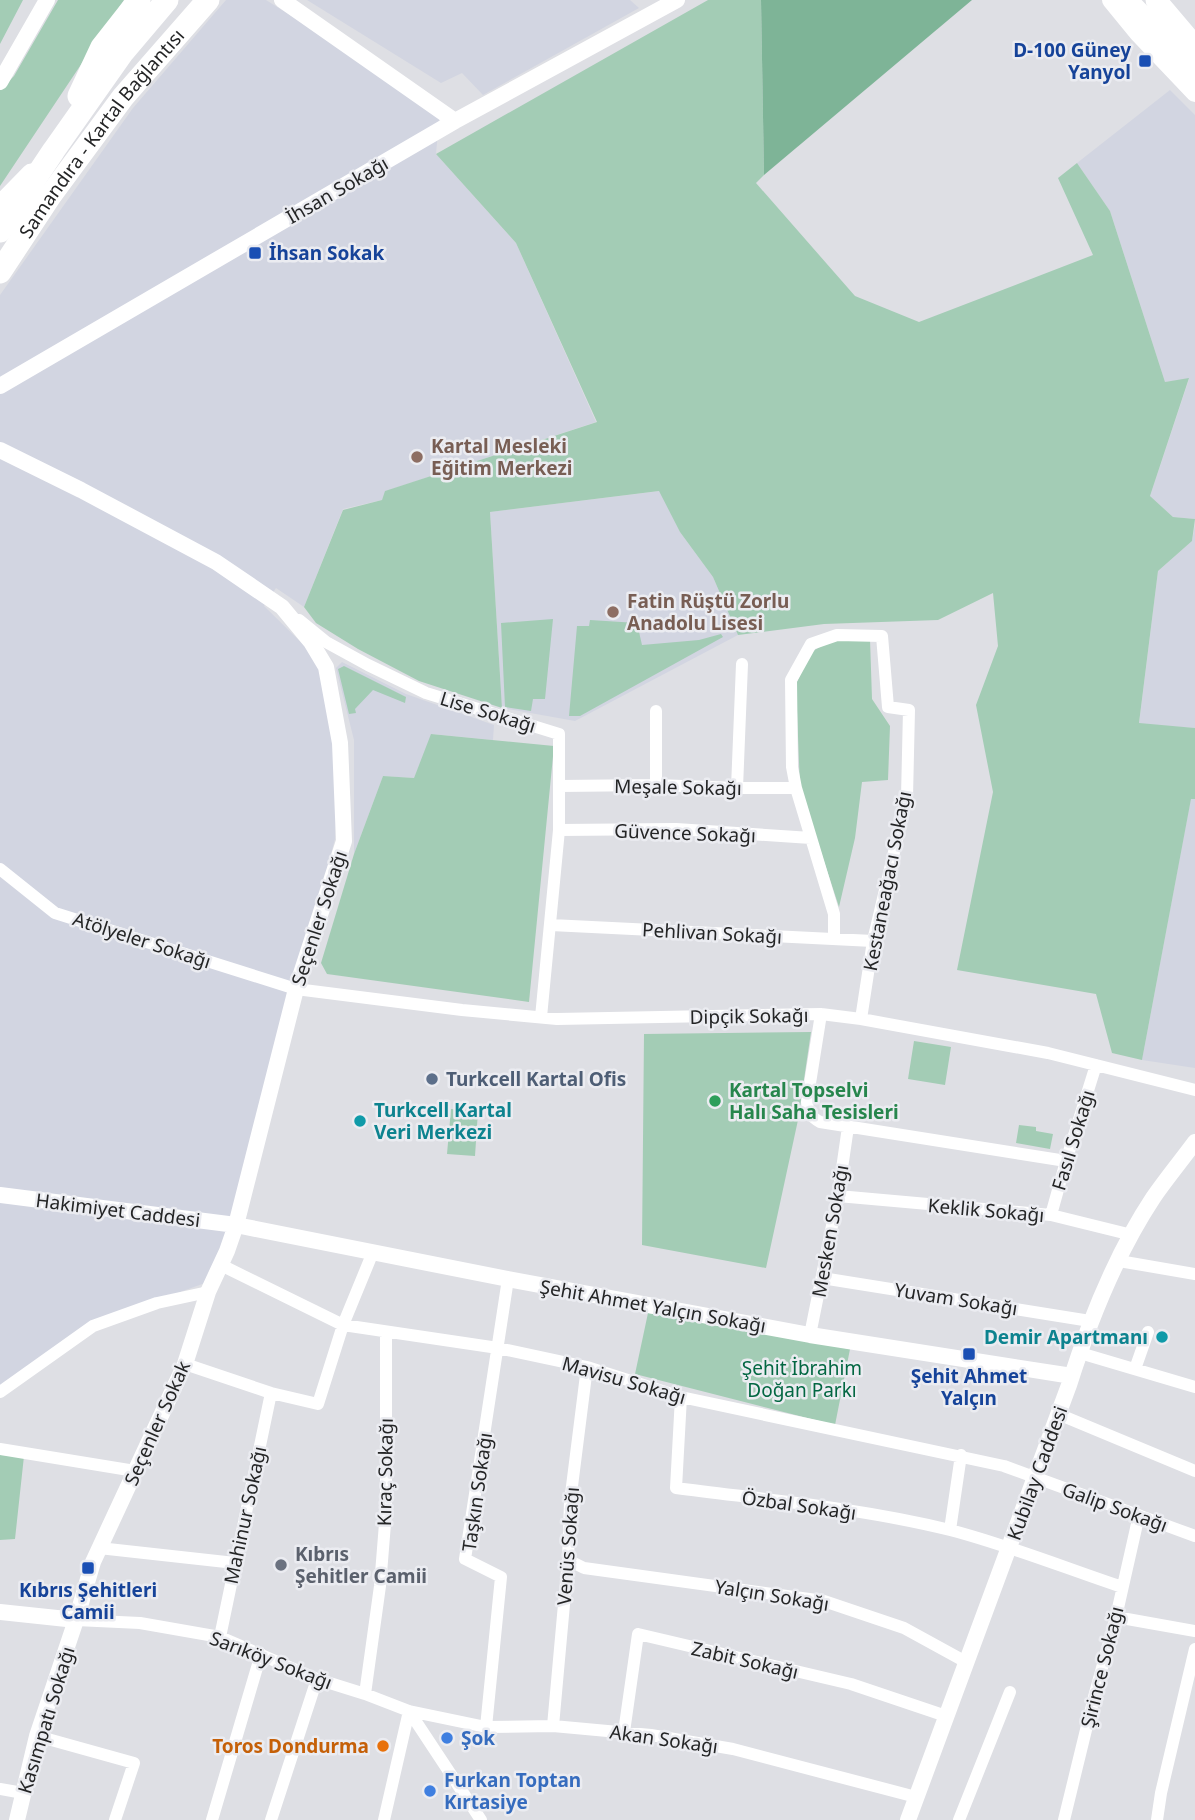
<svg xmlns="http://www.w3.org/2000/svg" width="1195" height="1820" font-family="'Noto Sans',sans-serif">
<rect width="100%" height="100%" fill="#dedfe4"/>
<path fill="#d2d5e1" d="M226,0h40l174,109 -4,45 80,89 80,179 -210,69 -4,9 -39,9 -39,98 -28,-19 -12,18 59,58 18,69 -6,106 -40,150 -62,241 -28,53 -119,43 -86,62v-1093l133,-187z
M307,0h323l9,8 -156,87 -21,-22 -21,10z
M1170,90l25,25v404l-22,-2 -23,-21 39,-117 -24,3 -55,-171 -33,-48z
M660,491l20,41 33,45 25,58 -163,86 -73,-13 -12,-196z
M1195,525v203l-56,-4 19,-153 34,-30z
M342,662l64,32 88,31 -1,15 -61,-6 -18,44 -31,-2 -29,78v-114l-18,-72z
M1191,798l4,1v269l-53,-8z"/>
<path fill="#a3ccb5" d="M0,0h23l-23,44z
M58,0h66l-124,186v-96l14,-14z
M708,0h53l3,175 -8,8 99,113 64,26 174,-67 -35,-77 19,-15 33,48 55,171 24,-4 -39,118 23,21 22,2 -3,22 -34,30 -19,152 56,5v71h-4l-49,261 -30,-7 -16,-59 -139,-24 36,-178 -17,-87 22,-59 -5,-53 -55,27 -114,4 -86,11 -25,-58 -33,-45 -21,-41 -169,21 12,196 -83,-27 -61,-32 -42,-26 -12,-16 39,-97 39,-10 3,-9 212,-69 -81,-179 -80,-89z
M553,619l-8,80h-12l-2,12 -26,-4 -4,-84z
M590,620l47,3 5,22 57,-5 22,-6 2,3 -143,79h-11l8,-90h12z
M836,638l34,1 2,60 18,27 -2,54 -26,2 -7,56 -16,69 -39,-119 -4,-104 15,-32z
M344,666l62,31 -1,6 -32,-13 -18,19 1,4 -7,1 -11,-45z
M431,734l123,12 -25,256 -202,-28 -6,-11 33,-109 29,-78 31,2z
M811,1032l-13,88 -32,148 -124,-23 2,-211z
M914,1041l37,6 -6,38 -37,-6z
M451,1109l27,2 -3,45 -28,-2z
M1019,1125l17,2v4l17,3 -3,15 -34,-6z
M648,1313l202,36 -15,76 -200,-51z
M0,1455l24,1 -9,83 -15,1z"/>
<path fill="#7eb497" d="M761,0h211l-208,175z"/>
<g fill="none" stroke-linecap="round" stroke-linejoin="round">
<path stroke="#fff" stroke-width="12" d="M299,620l27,22 42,23 58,28 133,41v96l-18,187
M656,711v74
M559,786l97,-1 81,3h59
M737,788l5,-124
M559,830l117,-1 135,9
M0,869l55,44 241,76 166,21 95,9 264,-5 40,5 187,34 147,37
M551,925l322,16
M834,939v-25l-38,-126 -4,-21 -1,-87 20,-36 26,-9 45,1 6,71 21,3 -2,87 -34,144 -12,78
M821,1014l-14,88c1,11 4,15 13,20l246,39
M838,1196l213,19 81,20
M1051,1215l15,-54 30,-96
M1119,1261l76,13
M221,1265l122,60 155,23 89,19 94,30 323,69 191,70
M822,1278l268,43
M810,1335l28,-139 10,-69
M1080,1353l115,34
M185,1364l86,29 47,11 25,-79 30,-73
M1135,1369l13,-37
M0,1392l93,-66 64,-23 51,-11
M681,1397l-5,91c92,12 185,20 274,42 58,15 115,38 172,57
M1058,1414l137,57
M0,1449l135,22
M950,1530l11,-75
M99,1548l136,15
M568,1560l16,8 240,33 80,27 62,34
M1116,1617l79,14
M76,1620l64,3 80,14 97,42 48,15 44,17 77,16 67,-1 98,9 82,14 183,48
M220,1637l51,-244
M365,1694l15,-108 6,-75v-179
M409,1711l72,109
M553,1726l15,-166 2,-58 17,-135
M486,1727l15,-150 -36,-18 43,-280
M624,1732l14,-98 213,50 95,32
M37,1736l97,27 -19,57
M0,1789l23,4
M212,1820l49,-166
M271,1820l46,-141
M384,1820l25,-109
M959,1820l51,-128
M1064,1820l31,-127 21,-76 23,-102
M1157,1820l4,-27 34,-144"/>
<path stroke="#fff" stroke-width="16" d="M282,0l173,121
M0,82l47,-82
M0,386l455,-265 222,-121
M0,450l81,40 135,72 66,45 29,35 15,25 14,76 4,98 -48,148 -60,236 -9,26 -19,41 -23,72 -92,198 -17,58 -39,116 -20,84
M0,1195l236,30 272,54 302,56 262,41
M0,1612l76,8
M908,1820l161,-435c20,-63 47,-131 84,-187 13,-19 28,-37 42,-56"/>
<path stroke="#fff" stroke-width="18" d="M1111,0l27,33 57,60"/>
<path stroke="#fff" stroke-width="19" d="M0,205l31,-32"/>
<path stroke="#fff" stroke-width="21" d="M1127,0l68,70
M1156,0l39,46"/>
<g stroke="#fff" stroke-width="23">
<path d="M79,96l23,-49 37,-47"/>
<path d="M0,231l54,-81 69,-98 44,-52"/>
<path id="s1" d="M0,272l50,-76 73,-99 85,-97"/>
</g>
</g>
<g fill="#1a4fb4" stroke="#ebecf1" stroke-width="2.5">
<rect x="1138" y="54" width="14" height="14" rx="3.5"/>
<rect x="248" y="246" width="14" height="14" rx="3.5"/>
<rect x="962" y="1347" width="14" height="14" rx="3.5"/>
<rect x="81" y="1561" width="14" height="14" rx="3.5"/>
</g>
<g fill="#8d6e63" stroke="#ebecf1" stroke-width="2.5">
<circle cx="417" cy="457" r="7"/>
<circle cx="613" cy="612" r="7"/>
</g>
<circle fill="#5c6f8a" stroke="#ebecf1" stroke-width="2.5" cx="432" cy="1079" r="7"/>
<circle fill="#2e9e5b" stroke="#ebecf1" stroke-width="2.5" cx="715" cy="1101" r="7"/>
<g fill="#0f9aa8" stroke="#ebecf1" stroke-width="2.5">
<circle cx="360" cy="1121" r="7"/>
<circle cx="1162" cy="1337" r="7"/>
</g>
<circle fill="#6b7280" stroke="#ebecf1" stroke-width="2.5" cx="281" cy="1565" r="7"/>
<g fill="#3f7fe0" stroke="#ebecf1" stroke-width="2.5">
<circle cx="447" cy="1738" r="7"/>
<circle cx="430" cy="1791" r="7"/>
</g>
<circle fill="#e8710a" stroke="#ebecf1" stroke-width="2.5" cx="383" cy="1746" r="7"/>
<g text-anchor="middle" stroke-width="5" stroke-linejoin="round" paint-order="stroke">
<g font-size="19" font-weight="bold" fill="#164399" stroke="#ebecf1">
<text x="1131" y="57" text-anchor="end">D-100 Güney<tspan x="1131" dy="22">Yanyol</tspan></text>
<text x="269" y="260" text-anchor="start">İhsan Sokak</text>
<text x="969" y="1383">Şehit Ahmet<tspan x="969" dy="22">Yalçın</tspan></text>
<text x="88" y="1597">Kıbrıs Şehi̇tleri̇<tspan x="88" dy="22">Cami̇i̇</tspan></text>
</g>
<g font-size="19" fill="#242526" stroke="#ebecf1">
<text dy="7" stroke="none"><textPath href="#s1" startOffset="172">Samandıra - Kartal Bağlantısı</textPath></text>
<text transform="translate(337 190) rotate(-30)" y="7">İhsan Sokağı</text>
<text transform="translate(488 712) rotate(17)" y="7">Lise Sokağı</text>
<text transform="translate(678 787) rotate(1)" y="7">Meşale Sokağı</text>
<text transform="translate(685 833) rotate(2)" y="7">Güvence Sokağı</text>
<text transform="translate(887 881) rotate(-79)" y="7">Kestaneağacı Sokağı</text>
<text transform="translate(319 918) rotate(-72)" y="7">Seçenler Sokağı</text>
<text transform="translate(712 933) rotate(3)" y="7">Pehlivan Sokağı</text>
<text transform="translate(142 940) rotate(18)" y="7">Atölyeler Sokağı</text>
<text transform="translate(749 1016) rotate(-1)" y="7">Dipçik Sokağı</text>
<text transform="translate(1073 1140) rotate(-73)" y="7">Fasıl Sokağı</text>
<text transform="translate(118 1210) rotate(7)" y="7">Hakimiyet Caddesi</text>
<text transform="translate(986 1210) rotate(5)" y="7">Keklik Sokağı</text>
<text transform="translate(830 1231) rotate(-80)" y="7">Mesken Sokağı</text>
<text transform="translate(956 1299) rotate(9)" y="7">Yuvam Sokağı</text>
<text transform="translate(653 1306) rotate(10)" y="7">Şehit Ahmet Yalçın Sokağı</text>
<text transform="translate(624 1380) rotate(16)" y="7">Mavisu Sokağı</text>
<text transform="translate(157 1423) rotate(-66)" y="7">Seçenler Sokak</text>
<text transform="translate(385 1472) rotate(-89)" y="7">Kıraç Sokağı</text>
<text transform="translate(1037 1473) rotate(-70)" y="7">Kubilay Caddesi</text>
<text transform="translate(477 1492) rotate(-82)" y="7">Taşkın Sokağı</text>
<text transform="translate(799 1505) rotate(8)" y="7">Özbal Sokağı</text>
<text transform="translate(1115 1507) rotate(20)" y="7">Galip Sokağı</text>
<text transform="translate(245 1515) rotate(-78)" y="7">Mahinur Sokağı</text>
<text transform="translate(568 1546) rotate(-86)" y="7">Venüs Sokağı</text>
<text transform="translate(772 1595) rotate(9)" y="7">Yalçın Sokağı</text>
<text transform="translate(271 1660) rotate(21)" y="7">Sarıköy Sokağı</text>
<text transform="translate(745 1660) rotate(13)" y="7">Zabit Sokağı</text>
<text transform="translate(1102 1667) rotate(-76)" y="7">Şirince Sokağı</text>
<text transform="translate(46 1720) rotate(-73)" y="7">Kasımpatı Sokağı</text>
<text transform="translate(664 1739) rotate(8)" y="7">Akan Sokağı</text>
</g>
<g font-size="19" font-weight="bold" fill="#785e54" stroke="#ebecf1" text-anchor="start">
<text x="431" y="453">Kartal Mesleki<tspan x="431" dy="22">Eğitim Merkezi</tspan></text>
<text x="627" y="608">Fatin Rüştü Zorlu<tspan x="627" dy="22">Anadolu Lisesi</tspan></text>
</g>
<g font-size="19" font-weight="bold" fill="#4e5e75" stroke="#ebecf1" text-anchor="start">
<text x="446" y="1086">Turkcell Kartal Ofis</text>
</g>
<g font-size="19" font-weight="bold" fill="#27864d" stroke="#ebecf1" text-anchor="start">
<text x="729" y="1097">Kartal Topselvi<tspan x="729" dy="22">Halı Saha Tesisleri</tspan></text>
</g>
<g font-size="19" font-weight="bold" fill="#0d838f" stroke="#ebecf1" text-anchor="start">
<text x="374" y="1117">Turkcell Kartal<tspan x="374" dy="22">Veri Merkezi</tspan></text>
<text x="1148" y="1344" text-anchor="end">Demir Apartmanı</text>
</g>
<g font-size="19" fill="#036742" stroke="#ebecf1">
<text x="802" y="1375">Şehit İbrahim<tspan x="802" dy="22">Doğan Parkı</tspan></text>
</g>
<g font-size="19" font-weight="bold" fill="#5b616d" stroke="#ebecf1" text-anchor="start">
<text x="295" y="1561">Kıbrıs<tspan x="295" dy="22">Şehitler Camii</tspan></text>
</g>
<g font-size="19" font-weight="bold" fill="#366cbe" stroke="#ebecf1" text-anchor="start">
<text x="461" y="1745">Şok</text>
<text x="444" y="1787">Furkan Toptan<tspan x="444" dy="22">Kırtasiye</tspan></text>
</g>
<g font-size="19" font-weight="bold" fill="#c56008" stroke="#ebecf1" text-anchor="end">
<text x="369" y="1753">Toros Dondurma</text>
</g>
</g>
</svg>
